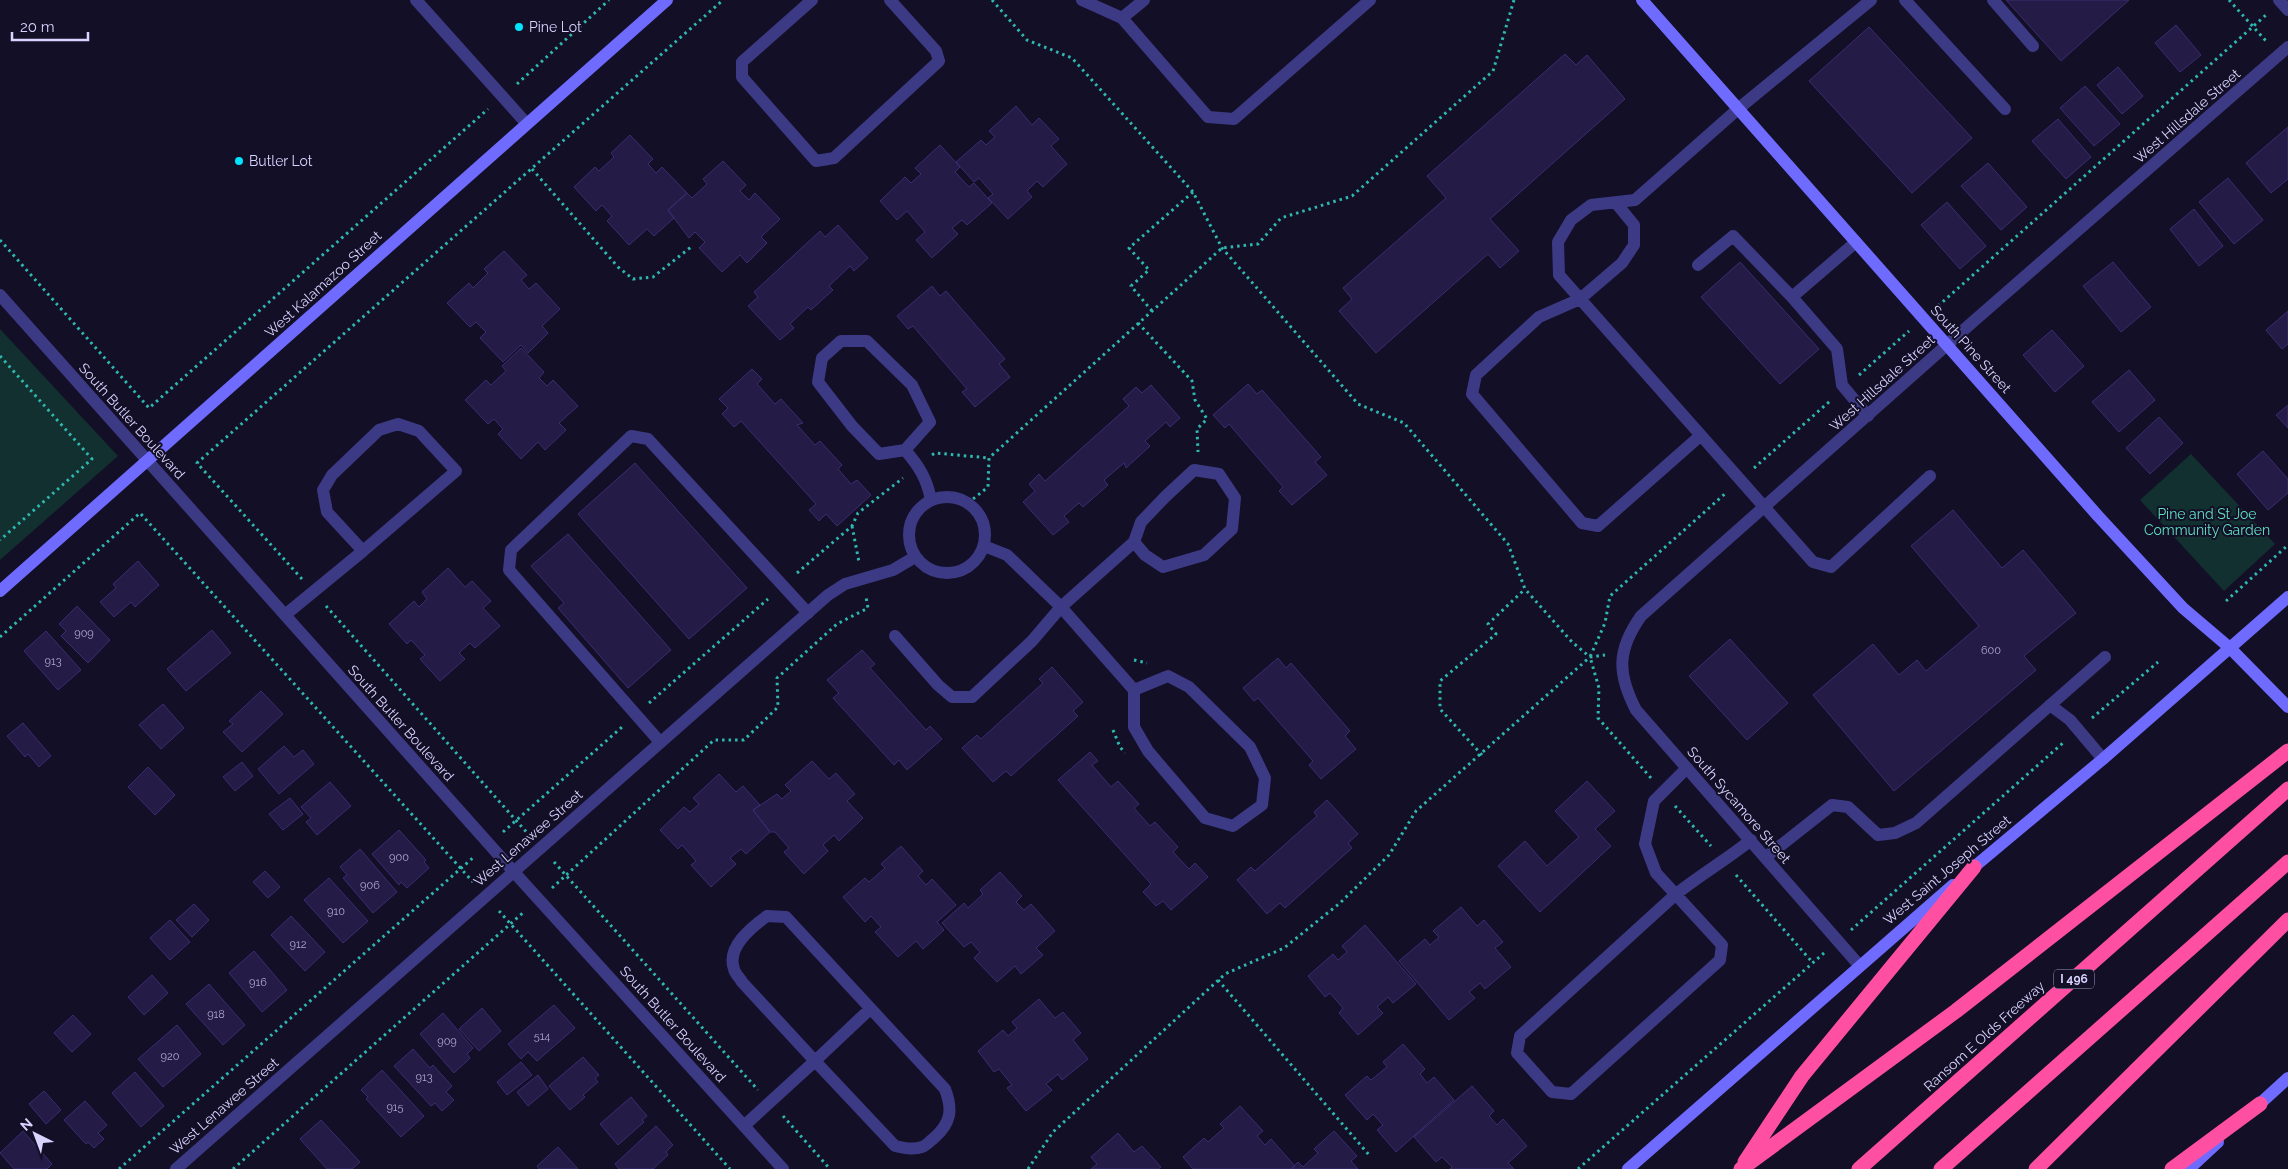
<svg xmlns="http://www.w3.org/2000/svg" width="2288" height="1169" font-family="Raleway,sans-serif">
<rect width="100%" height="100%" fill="#130f26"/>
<path fill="#12302f" d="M0,329l118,127 -118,104z
M2191,454l84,90 -51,47 -84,-91z"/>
<path fill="#241b47" stroke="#3b2d73" d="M2006,0h123l-68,61z
M2176,25l25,30 -21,17 -25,-29z
M1869,27l103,111 -60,55 -103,-112z
M1565,54l11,11 11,-10 38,44 -135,120 29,32 -19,17 -12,-14 -112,99 -37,-42 13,-12 -9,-11 103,-90 -19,-22z
M2118,67l25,29 -21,18 -25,-29z
M2085,86l35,38 -26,22 -34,-38z
M1016,106l16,19 7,-7 20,21 -8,7 16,18 -24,23 -6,-6 -10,10 5,6 -24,22 -20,-21 5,-4 -14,-16 -5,4 -18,-20 25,-22 5,5 9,-8 -6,-6z
M2058,119l33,38 -25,22 -34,-38z
M2288,127v52l-17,14 -25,-30z
M630,135l23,24 -5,5 8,9 6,-6 25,26 -19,17 6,8 -20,18 -7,-7 -18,16 -22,-24 5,-5 -10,-11 -6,6 -22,-24 21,-20 4,4 15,-14 -3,-4z
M940,145l20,22 -5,5 14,15 5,-4 18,20 -25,22 -5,-5 -10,8 6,6 -26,24 -16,-18 9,-8 -18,-21 -10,9 -17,-19 25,-24 6,6 10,-9 -6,-6z
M723,161l23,24 -6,6 9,9 6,-7 25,26 -19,18 6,6 -20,20 -7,-8 -18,17 -23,-24 6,-6 -10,-10 -6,6 -21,-28 19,-17 5,5 15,-14 -4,-5z
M1988,163l39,44 -26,23 -40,-44z
M2228,178l35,42 -29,24 -35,-42z
M1947,202l39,44 -26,23 -39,-44z
M2194,209l29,37 -24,20 -29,-37z
M838,225l30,33 -14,13 -4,-5 -21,20 4,4 -22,20 -3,-3 -18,17 4,4 -14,12 -32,-34 10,-9 -4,-5 66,-61 5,6z
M504,251l23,24 -6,5 8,9 7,-6 24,26 -18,17 6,7 -20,20 -7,-8 -18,17 -23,-24 6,-6 -10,-10 -6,5 -23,-24 22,-20 4,5 15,-15 -4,-4z
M1740,262l79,87 -39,35 -79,-87z
M2113,262l38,45 -30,25 -38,-46z
M932,286l8,10 6,-5 59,68 -6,5 11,13 -35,30 -13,-15 5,-3 -54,-63 -5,3 -11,-13z
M2288,311v33l-6,5 -16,-19z
M2052,330l32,36 -29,26 -32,-37z
M521,348l23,24 -5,6 8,8 6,-6 25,26 -19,17 7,7 -21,20 -7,-8 -17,17 -23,-25 5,-5 -9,-10 -6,5 -23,-24 21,-20 5,5 15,-14 -4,-5z
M752,369l10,10 -5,5 18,20 6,-5 22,24 -6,2 18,20 5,-4 22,24 -4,4 13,15 6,-4 14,15 -34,31 -11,-12 -7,7 -10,-11 7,-6 -75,-83 -7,6 -12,-13 6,-6 -9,-9z
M2129,370l26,30 -36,32 -27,-30z
M1248,384l9,10 5,-4 59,67 -6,5 12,13 -35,30 -13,-14 4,-4 -54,-63 -4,4 -12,-13z
M1151,385l29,33 -10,9 -4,-5 -21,19 5,5 -24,22 -2,-5 -20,17 4,5 -25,22 -4,-4 -15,13 5,6 -16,13 -30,-33 12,-11 -6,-7 10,-10 6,7 84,-75 -6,-7 13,-12 6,6z
M2288,405v23l-12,-13z
M2159,417l24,26 -33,31 -24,-26z
M2263,451l25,28v14l-20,17 -31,-36z
M635,463l112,125 -58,51 -111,-125z
M1953,510l49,58 21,-18 53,63 -52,43 12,14 -142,121 -81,-96 60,-51 26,31 18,-15 9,11 53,-45 -68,-80z
M568,534l103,116 -43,38 -70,-80 6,-5 -33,-37z
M138,561l21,24 -24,22 -4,-5 -17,15 -14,-15 16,-14 -3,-4z
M448,568l17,19 7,-6 19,20 -8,7 17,18 -25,22 -5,-5 -11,10 6,6 -25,22 -20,-22 5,-4 -14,-15 -4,4 -18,-20 25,-23 5,6 8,-8 -5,-7z
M77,606l33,34 -22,23 -27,-27 5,-5 -7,-7z
M212,630l19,23 -45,38 -19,-22z
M46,631l35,39 -23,20 -34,-39z
M1730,639l58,64 -41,37 -58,-64z
M862,650l13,14 -5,4 56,62 4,-4 12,13 -35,31 -8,-10 -5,5 -61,-67 6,-5 -12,-13z
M1278,658l8,10 5,-5 59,68 -5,5 11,13 -35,30 -12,-14 4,-4 -55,-63 -4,3 -11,-13z
M1052,667l31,35 -10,9 5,5 -67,60 -5,-5 -13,11 -31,-34 15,-13 4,4 62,-56 -4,-4z
M261,691l22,23 -41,38 -19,-20 10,-8 -4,-3z
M163,704l21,24 -23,21 -22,-24z
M23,723l28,33 -12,11 -11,-13 -3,3 -18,-21z
M284,746l10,11 9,-7 11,14 -35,30 -21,-25z
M1090,752l8,9 -6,4 19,22 7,-6 21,23 -5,4 16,18 5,-4 23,25 -5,5 16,17 6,-6 13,14 -37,33 -8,-9 -7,5 -13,-14 8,-8 -93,-104z
M812,761l17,18 7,-6 19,21 -8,7 16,17 -24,23 -5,-6 -11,10 5,6 -24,23 -20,-22 5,-4 -14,-16h-5l-17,-22 24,-16 5,5 9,-8 -6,-6z
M242,762l11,14 -18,15 -12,-14z
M148,767l27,28 -20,20 -27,-28z
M719,774l17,18 7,-6 17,19 -7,5 17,22 -24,22 -5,-5 -11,9 6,6 -25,23 -20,-22 5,-4 -14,-16 -4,4 -18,-19 24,-23 6,5 9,-8 -6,-6z
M1587,781l28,30 -20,18 16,17 -71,66 -42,-46 27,-25 22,25 32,-29 -24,-26z
M330,782l21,24 -34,29 -11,-13 5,-4 -10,-11z
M290,798l13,16 -20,16 -14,-16z
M1327,800l31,34 -10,9 4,5 -67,60 -5,-5 -13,11 -30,-34 14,-13 4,4 62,-55 -3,-4z
M399,830l27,30 -2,2 5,6 -22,20 -6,-6 -2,3 -27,-31z
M901,846l22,25 -5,5 8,9 6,-6 24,26 -19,17 7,8 -21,19 -7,-8 -18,16 -23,-25 6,-5 -10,-11 -6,6 -22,-25 22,-19 4,4 16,-14 -4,-4z
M360,849l37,43 -24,21 -30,-35 4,-3 -7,-8z
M265,871l15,16 -12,11 -15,-16z
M1000,872l22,24 -6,6 8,8 7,-6 24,27 -19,17 7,7 -22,19 -6,-8 -18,16 -23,-24 6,-6 -9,-10 -7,5 -22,-24 22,-20 4,5 15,-14 -3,-4z
M329,878l39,43 -25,22 -39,-43z
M194,904l15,16 -17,17 -16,-17z
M1461,907l16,19 7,-6 19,22 -8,6 16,19 -26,22 -5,-6 -11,9 6,6 -26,22 -50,-59 26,-22 5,6 9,-8 -6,-6z
M291,916l34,36 -20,19 -34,-36z
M170,920l20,22 -20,18 -20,-22z
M1365,925l51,59 -23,19 -5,-6 -11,10 6,6 -25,22 -19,-22 4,-5 -13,-15 -5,4 -17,-21 25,-22 5,6 9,-8 -5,-6z
M254,951l33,39 -25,22 -33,-39z
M152,975l16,18 -24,22 -16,-18z
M209,984l36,41 -22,20 -37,-41z
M1039,999l16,19 8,-6 18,21 -8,7 15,19 -26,21 -4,-6 -12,10 6,6 -26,21 -19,-23 5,-3 -13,-16 -5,3 -16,-21 25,-21 5,6 9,-8 -5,-6z
M554,1005l21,23 -38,33 -9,-9 -7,7 -13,-15z
M482,1008l19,23 -22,20 -20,-22z
M443,1013l30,35 -6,6 3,4 -16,15 -34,-39z
M73,1015l18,19 -19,18 -18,-19z
M177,1025l24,29 -38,33 -25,-28z
M1403,1044l22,25 -5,5 7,9 7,-6 20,23 -58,52 -19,-22 6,-5 -10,-11 -6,6 -22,-25 22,-19 4,4 16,-13 -4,-5z
M413,1049l17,19 3,-3 19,21 -6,6 8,8 -12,11 -7,-8 -4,3 -37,-40z
M583,1057l16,18 -4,3 3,4 -15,13 2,2 -15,13 -21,-24z
M521,1062l11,13 -25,20 -10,-13z
M382,1070l42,46 -23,21 -35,-38 2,-2 -7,-7z
M135,1072l29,34 -23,21 -29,-34z
M538,1075l10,14 -20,17 -11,-14z
M1472,1086l22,25 -5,5 8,9 6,-6 24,27 -19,17 6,6h-64l2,-2 -10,-10 -6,5 -22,-25z
M44,1091l17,19 -15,14 -17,-20z
M631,1097l16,19 -5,4 2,2 -26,23 -18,-21z
M85,1101l22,24 -9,8 6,6 -10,9 -6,-6 -2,2 -22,-24z
M1240,1106l23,25 -6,5 8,9 6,-6 24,27 -4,3h-98l-10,-12 21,-19 4,4 16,-14 -4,-4z
M321,1120l39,42 -8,7h-25l-27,-30z
M656,1126l17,19 -7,7 2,3 -15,14h-34l-4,-5z
M23,1131l29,33 -5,5h-33l-14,-16z
M1334,1131l23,25 -6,5 7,8h-67l7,-7 5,5 15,-14 -4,-4z
M1118,1133l16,19 8,-6 19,21 -3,2h-67l6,-5 -6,-7z
M558,1147l20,22h-39l-2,-3z"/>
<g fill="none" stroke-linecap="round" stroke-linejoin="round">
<path stroke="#2fb8b0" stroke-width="3" stroke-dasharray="2.5 4" stroke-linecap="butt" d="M992,0l35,40 45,18 121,134 29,56 136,156 46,19 104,121 17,45 47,53 18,15
M2229,0l37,41
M517,84l92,-84
M532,169l86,98 15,12 20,-2 38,-30
M0,240l149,168 339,-299
M1938,306l328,-291
M1152,311l-21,-25 18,-16 -20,-22 64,-56
M1138,323l54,58 3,19 12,19 -10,10 1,23
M0,356l92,103 -92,81
M1859,375l50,-44
M932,455l3,-2 54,5
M1754,468l76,-67
M968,503l20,-16 1,-29 233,-210 36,-4 23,-26 71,-22 141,-125 21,-71
M852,526l7,36
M797,573l55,-47 6,-13 45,-35
M302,579l-105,-116 526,-463
M2226,601l62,-56
M326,606l203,229
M0,637l140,-124 333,369
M1134,660l13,3
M649,703l119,-104
M2092,718l66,-56
M1113,730l7,17 5,6
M1482,755l-42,-46v-28l56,-47 -8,-10 37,-35
M1651,778l-53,-60 1,-30 -9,-31 15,-34 5,-27 117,-104
M1675,806l36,40
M503,832l119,-105
M554,862l204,228
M1736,875l77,88
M552,888l162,-148h30l34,-33 -1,-29 60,-54 31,-16 -2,-11
M499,911l231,258
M1851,930l213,-188
M1218,980l152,176
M783,1116l47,53
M119,1169l356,-313
M233,1169l292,-258
M1028,1169l25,-37 172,-158 59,-26 56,-45 49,-48 27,-44 174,-154 15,-2
M1578,1169l246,-216"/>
<path stroke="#3d3a85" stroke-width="12" d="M416,0l110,123
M812,0l-70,62v15l74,84 18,-3 105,-97 -3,-10 -46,-51
M1082,0l40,18 86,99 26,2 136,-119
M1871,0l-133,109 -103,91 -44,5 -20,15 -13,22 1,33 254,287 18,5 99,-91
M1905,0l100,109
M1993,0l40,46
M1122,18l22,-18
M1616,203l18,22v20l-12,18 -42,36 -41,18 -63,58 -4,19 110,129 16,3 102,-90
M1856,242l-64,55 45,52 5,36 26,31
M1698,265l35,-29 59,61
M285,615l78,-64 -36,-39 -4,-22 9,-15 47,-45 19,-6 21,7 37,40 -93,80
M895,636l43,49 14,12h20l60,-56 29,-34
M2050,705l20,15 33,39
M660,742l-151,-172 2,-20 120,-114 17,3 160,174
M1687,768l-33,33 -9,43 11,29 66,72 -2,15 -149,134 -19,-2 -35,-39 3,-17 155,-141c25,-20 51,-35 76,-55
M1766,857l66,-52 16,2 30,28 17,-2 21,-10 189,-166
M745,1125l70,-64 -73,-79c-2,-4 -7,-8 -8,-13 -8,-22 18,-42 33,-53l19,1 159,172c8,21 6,34 -11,49 -4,3 -8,8 -12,9 -9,3 -18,1 -27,-1l-80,-85 55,-52"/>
<path stroke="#3d3a85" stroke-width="12" d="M2279,0l9,10
M0,295l513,576 270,298
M905,450l-26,4 -27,-28 -34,-44 4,-24 19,-17h26l45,44 18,37 -25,28c14,16 22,29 26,50
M909 535a38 38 0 1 1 76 0a38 38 0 1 1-76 0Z
M984,546l23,9 54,52 73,83v37l14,24 57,67 28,8 29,-21 3,-27 -15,-31 -61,-60 -21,-11 -34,14
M1061,607l73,-65 7,-20 25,-26 28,-26 25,4 16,24 -3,31 -28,26 -41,12 -18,-12 -11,-13
M1859,965l-223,-255c-19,-37 -19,-60 5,-94l334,-296 313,-273
M176,1169l652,-574 17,-11 48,-14 22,-13"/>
<path stroke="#6f6bff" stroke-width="12" d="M1642,0l456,516 85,92 47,40 58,59
M0,591l667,-591
M1968,872l135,-113 185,-162
M2253,1110l35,-32
M1628,1169l325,-284
M2189,1169l29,-27"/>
<path stroke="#ff4fa3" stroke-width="15" d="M1745,1162l57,-86 172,-209
M1741,1169l215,-158 332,-260
M1859,1169l429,-380
M1941,1169l347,-307
M2036,1169l252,-249
M2172,1169l88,-65"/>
</g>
<g fill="#00e5ff" stroke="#130f26" stroke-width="2">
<circle cx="519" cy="27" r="5"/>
<circle cx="239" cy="161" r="5"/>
</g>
<g text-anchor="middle" stroke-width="4" stroke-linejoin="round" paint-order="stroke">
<g font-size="11" fill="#aca6d1">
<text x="84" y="637">909</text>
<text x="1991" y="654">600</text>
<text x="53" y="665">913</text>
<text x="399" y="861">900</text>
<text x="370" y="889">906</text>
<text x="336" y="915">910</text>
<text x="298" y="948">912</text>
<text x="258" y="986">916</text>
<text x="216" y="1018">918</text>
<text x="542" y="1040">514</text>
<text x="447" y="1045">909</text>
<text x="170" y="1060">920</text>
<text x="424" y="1081">913</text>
<text x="395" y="1111">915</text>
</g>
<rect fill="#130f26" stroke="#9e99be" stroke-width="1" x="2054" y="969.5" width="40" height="19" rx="4"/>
<g font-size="12" font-weight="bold" fill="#d9d4ff">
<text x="2074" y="983">I 496</text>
</g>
<g font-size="14" fill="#d9d4ff" stroke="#130f26" text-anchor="start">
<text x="529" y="32">Pine Lot</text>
<text x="249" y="166">Butler Lot</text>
</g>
<g font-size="14" fill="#d9d4ff" stroke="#130f26">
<text transform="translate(2187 116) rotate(-41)" y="5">West Hillsdale Street</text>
<text transform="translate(323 284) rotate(-42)" y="5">West Kalamazoo Street</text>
<text transform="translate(1971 349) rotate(48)" y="5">South Pine Street</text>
<text transform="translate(1882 383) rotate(-42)" y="5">West Hillsdale Street</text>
<text transform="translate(132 421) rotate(48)" y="5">South Butler Boulevard</text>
<text transform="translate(401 723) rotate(48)" y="5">South Butler Boulevard</text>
<text transform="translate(1739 805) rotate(49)" y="5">South Sycamore Street</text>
<text transform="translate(528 838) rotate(-41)" y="5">West Lenawee Street</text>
<text transform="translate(1947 870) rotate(-40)" y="5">West Saint Joseph Street</text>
<text transform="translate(673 1024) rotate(48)" y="5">South Butler Boulevard</text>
<text transform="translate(1984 1036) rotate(-42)" y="5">Ransom E Olds Freeway</text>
<text transform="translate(224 1106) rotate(-41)" y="5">West Lenawee Street</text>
</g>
<g font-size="14" fill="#5fe0c0" stroke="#130f26">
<text x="2207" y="519">Pine and St Joe<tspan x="2207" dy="16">Community Garden</tspan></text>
</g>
</g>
<g transform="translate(35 1134) rotate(318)" stroke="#130f26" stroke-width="4" paint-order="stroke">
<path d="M0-4L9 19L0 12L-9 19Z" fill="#d9d4ff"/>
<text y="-8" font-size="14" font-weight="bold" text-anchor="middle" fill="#d9d4ff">N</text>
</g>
<path d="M12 32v8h76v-8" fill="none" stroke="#d9d4ff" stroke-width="2.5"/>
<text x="20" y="32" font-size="15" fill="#d9d4ff" stroke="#130f26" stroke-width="4" paint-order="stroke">20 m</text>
</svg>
